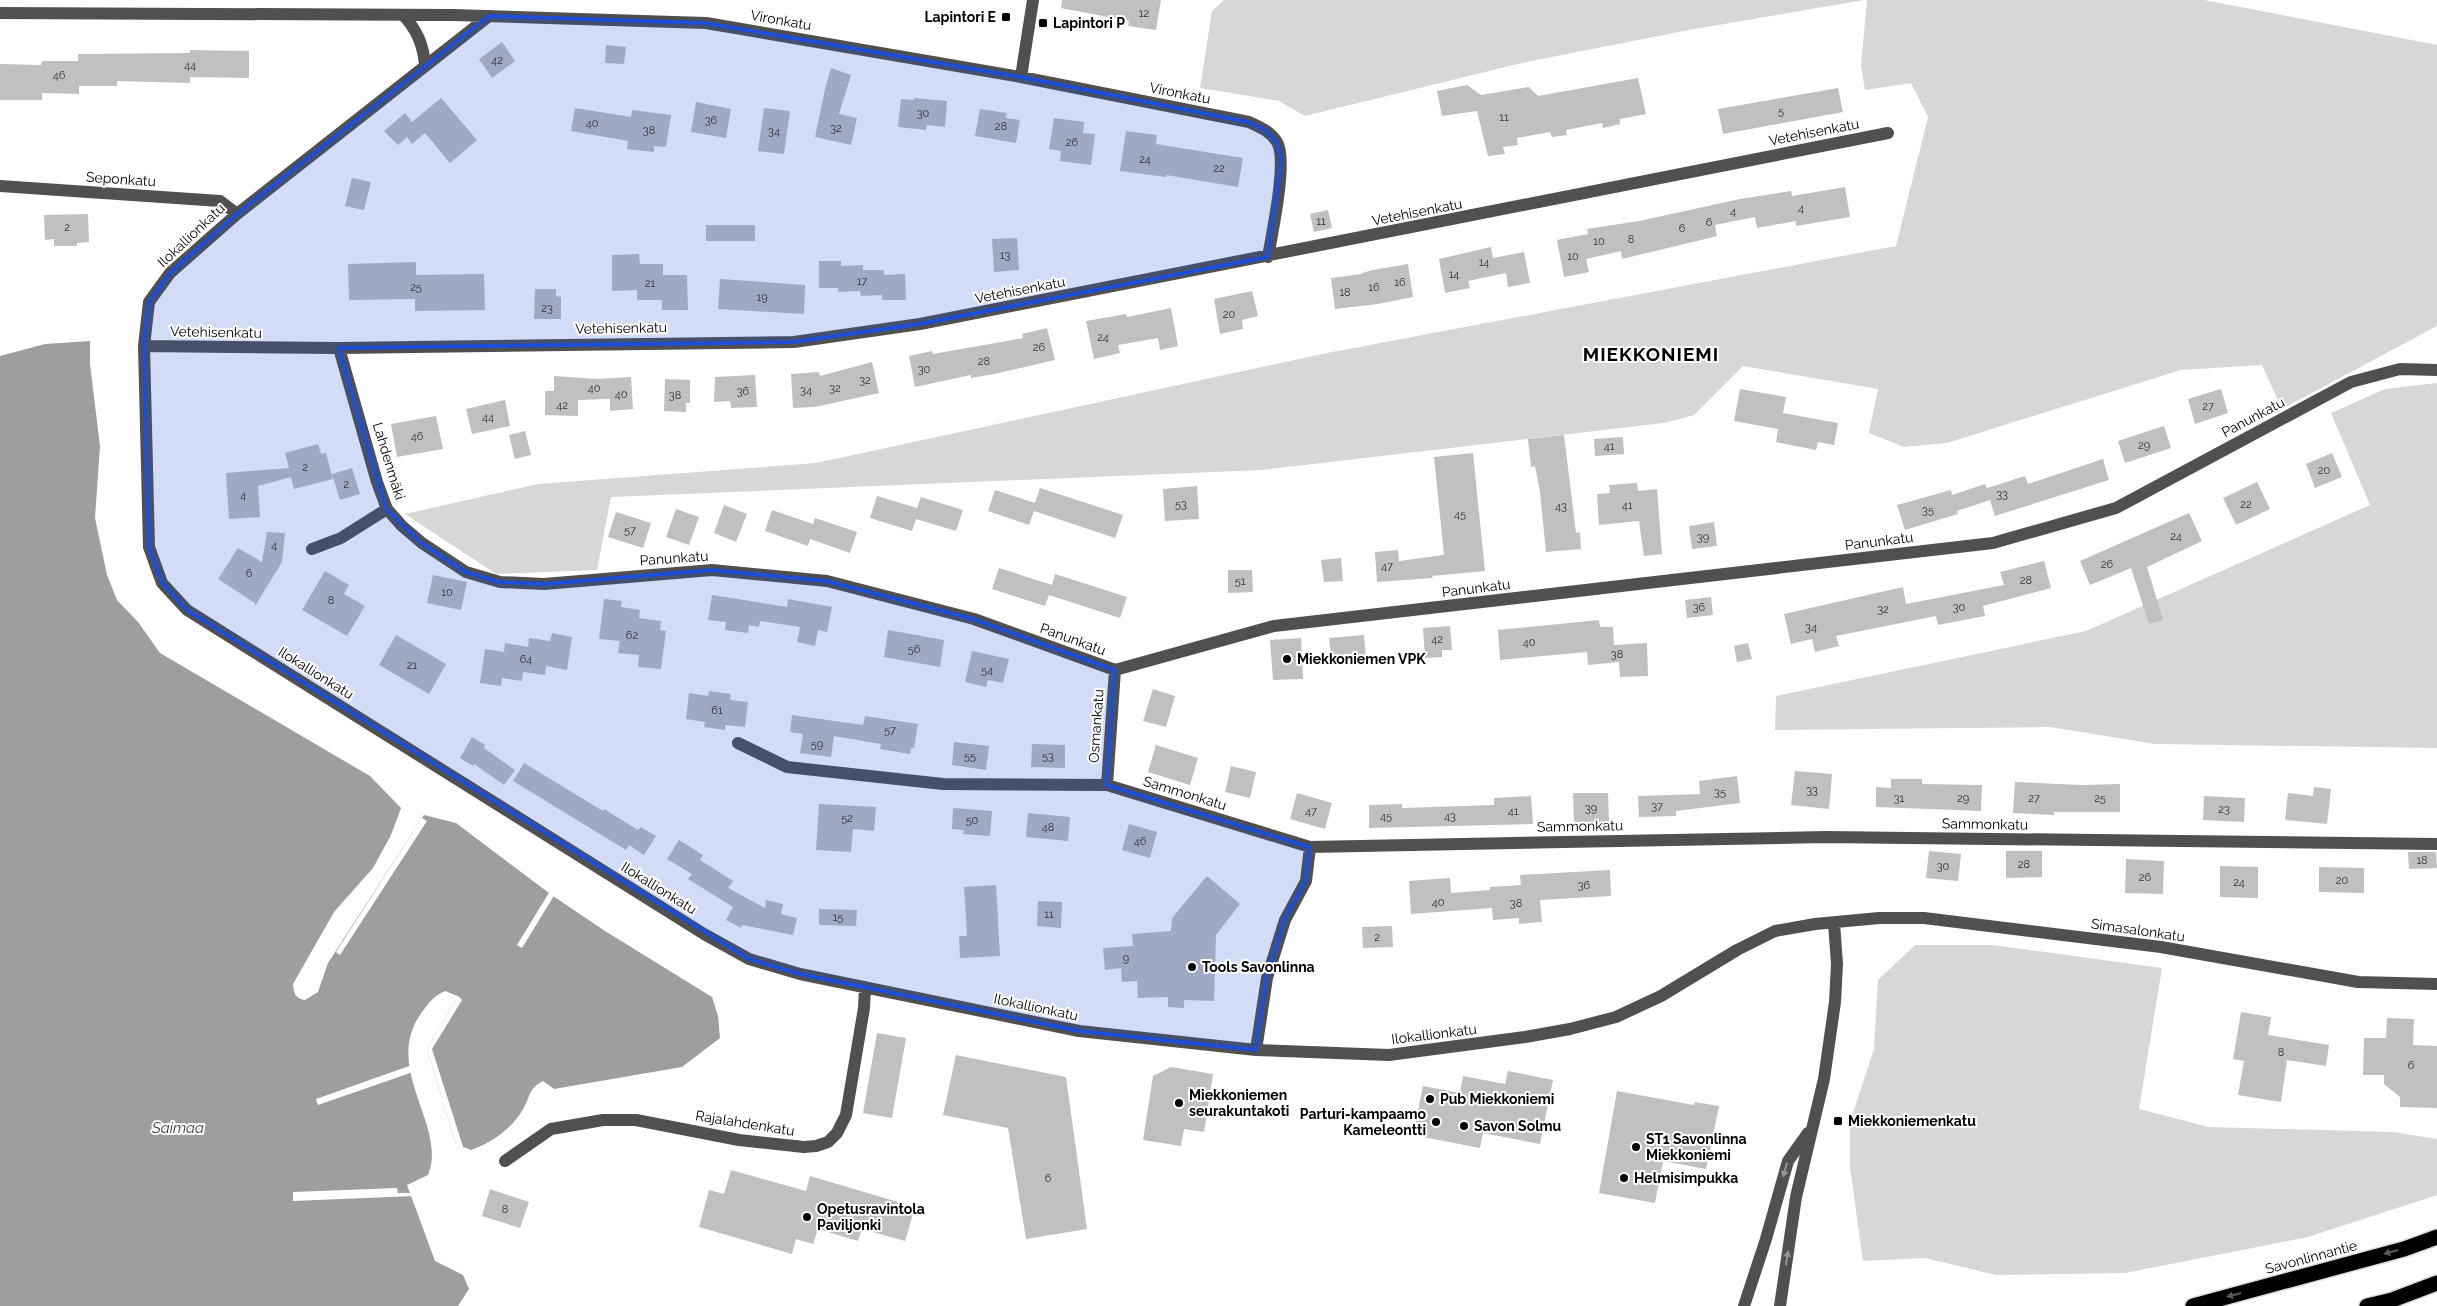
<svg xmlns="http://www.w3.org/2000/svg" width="2437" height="1306" font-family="Raleway,sans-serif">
<rect width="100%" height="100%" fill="#fff"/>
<path fill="#d7d7d7" d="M1224,0h640l-175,30 -163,32 -221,54 -26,-15 -79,-13 12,-77z
M1867,0h337l233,45v281l-155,83 -20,-44 -81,5 -234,73 -43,4 -35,-14 9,-44 -135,-23 -49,49 -30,8 -402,47 -651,27 -14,73 -101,4 -91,-60 133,-30 278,-21 511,-110 569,-107 32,-129 -17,-34 -46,7 -4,-25z
M2437,383v365l-282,-4 -105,-17 -275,3 1,-34 310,-65 284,-126 -39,-92 54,-24z
M1915,945h78l169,23 -23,141 70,18 184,5 44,7v56l-129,42 -183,36 -129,2 -71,-17 -62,3 -13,-93v-46l24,-73 4,-69z"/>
<path fill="#9e9e9e" d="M90,341v23l10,82 -5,72 12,57 10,25 21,22 22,31 210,123 31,32 -10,27 -18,33 -39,44 -41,72c1,10 2,14 12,16l13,-8 10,-29 96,-148 32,8 97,73 52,35 107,66 6,19 2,22 -38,29 -128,22 -11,-8c-15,8 -12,15 -20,28 -11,20 -32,34 -52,41l-15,-6 -29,-95 31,-53 -13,-5c-13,6 -17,13 -25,24 -37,55 28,112 8,160l-21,10 28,76 28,14 6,14 -11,17h-458v-950l45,-12z"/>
<path fill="#fff" d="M422,818l5,3 -87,134 -4,-3z
M550,891l5,3 -33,54 -5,-3z
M458,996l4,4 -30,49 32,101 -7,-3 -30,-98z
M412,1065l1,7 -95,33 -2,-6z
M397,1188l1,5h14l2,3 -121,5v-9z"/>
<path fill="#c0c0c0" d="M1062,0h99l-5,30 -28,-4 1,-5 -68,-13z
M502,42l13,19 -23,17 -13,-19z
M606,45l20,2 -2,17 -19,-1z
M190,50l59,1v27l-59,-1v6l-73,-2v5h-38v8l-37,-1v7h-42v-36l41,1 1,-4h36v-7l112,-1z
M831,68l20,7 -12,39 18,4 -6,27 -36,-8 10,-48z
M1638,78l8,36 -26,5v5l-17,4 -1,-5 -36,7 1,5 -15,2 -2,-5 -33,6 1,7 -15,2 2,7 -17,2 -11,-45 -35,5 -5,-25 30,-6 14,10 48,-8 9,9z
M1838,88l5,24 -120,22 -5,-25z
M441,98l36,42 -27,23 -25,-30 -13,11 -5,-7 -9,8 -14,-14 21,-18 7,9z
M914,98l33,3 -2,26 -18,-2 -1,5 -28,-3 3,-28 13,1z
M696,102l35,7 -5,29 -35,-6z
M575,108l56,9 1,-7 39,5 -5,32 -12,-1v6l-27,-3 1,-8 -57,-10z
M764,108l26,3 -6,43 -26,-3z
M980,109l27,4 -1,5 14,2 -4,23 -41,-7z
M1054,118l30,4 -1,11 12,1 -4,31 -31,-4 1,-10 -12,-2z
M1126,131l31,4 -1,9 87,14 -5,29 -72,-12v2l-46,-6z
M352,178l19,4 -7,28 -19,-4z
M1845,187l5,30 -54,9v-5l-39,7 -2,-11 -40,8 2,11 -20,5 -75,18 -1,-8 -35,8 3,13 -25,5 -7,-37 31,-6 -1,-5 52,-8 101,-22 51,-8 1,5z
M1328,210l4,18 -18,4 -4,-18z
M88,214l1,28 -12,1v3h-23v-7l-9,1 -1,-25z
M706,225h49v16h-49z
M1017,238l2,32 -25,2 -2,-33z
M1491,247l2,11 31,-6 6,31 -22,4 -2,-14 -38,8 2,7 -25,5 -6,-34z
M639,254l1,10h23v11h24l1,35h-26v-10h-25v-10l-25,1v-36z
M819,261h22v5l22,-1v5h21v5l21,-1 1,26h-24v-5l-21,1 -1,-5 -22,1v-4h-19z
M416,262v13l68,-1 1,36 -70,1v-12l-66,1 -1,-36z
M1408,264l5,33 -35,7 -43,5 -4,-31 31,-4v-1l11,-3z
M720,279l85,6 -1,29 -86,-5z
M535,289h21v7l5,1v22h-27z
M1252,291l6,25 -16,4 1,9 -23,5 -6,-35z
M1171,308l7,38 -18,4 -2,-12 -40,7 2,8 -26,6 -8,-38 40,-7 1,3z
M1047,328l8,32 -61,14 -23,4v-3l-56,12 -6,-31 23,-5 1,3 17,-3 73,-13 -1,-4z
M872,362l7,31 -64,14 -22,1 -2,-34 28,-2 1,4z
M755,375l2,32 -26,1 -1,-7 -16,1 1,-25z
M554,376l44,3 33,-2 2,32 -23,2v-12l-32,1v16l-33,-1v-24h9z
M665,379l25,1v23h-4v9l-22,-1z
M1740,389l46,8 -3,16 55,10 -4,22 -16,-3 -2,8 -40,-8 2,-13 -44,-8z
M2221,389l7,24 -33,11 -7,-25z
M505,400l5,26 -38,8 -6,-25z
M436,416l7,33 -46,8 -6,-33z
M2164,426l7,22 -46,15 -7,-22z
M525,431l6,24 -16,4 -6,-24z
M1564,435l12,98 4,-1 1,17 -35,3 -6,-60 -5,-26 -4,1 -3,-28z
M1623,437l1,17 -29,2 -1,-17z
M318,444l3,10 5,-1 7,26 -39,10 -3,-12 -33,9 2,31 -31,2 -3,-46 63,-5 -4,-15z
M1473,453l12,118 -53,5 1,2 -56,4 -2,-30 23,-2 1,11 45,-6 -10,-98z
M2332,453l10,24 -27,11 -9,-24z
M2103,459l6,21 -114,36 -5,-16 -33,11 1,3 -53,16 -8,-25 54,-15 1,5 33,-11 2,4 38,-12 3,8z
M352,468l8,26 -20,6 -8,-26z
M2257,482l13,27 -34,16 -13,-27z
M1637,483l1,8 19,-2 5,65 -18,2 -5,-35 -40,4 -2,-31 13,-1 -1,-8z
M1197,486l2,33 -34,2 -2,-32z
M1040,488l83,27 -8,23 -81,-27 -5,14 -41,-14 7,-21 40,13z
M877,496l40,12 4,-11 42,13 -7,21 -40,-12 -4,12 -42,-13z
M724,505l23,9 -11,28 -22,-9z
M676,509l23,8 -10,28 -23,-8z
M772,510l41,14 2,-6 42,14 -7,21 -40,-14 -2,7 -43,-15z
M616,512l35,11 -8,25 -35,-11z
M2189,513l13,28 -55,26 16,53 -14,4 -18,-56 -41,17 -10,-24z
M1714,522l3,24 -25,3 -3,-23z
M267,532l18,1 -3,29 -27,44v-3l-37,-24 20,-31 24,14z
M1341,558l2,23 -19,1 -3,-22z
M2044,561l7,27 -68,18 2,10 -47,9 -2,-9 -100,20 3,10 -24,6 -3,-13 -21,5 -7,-30 119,-27 3,17 98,-19 -4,-13z
M999,568l53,17 3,-11 72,23 -7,21 -71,-23 -4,11 -53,-17z
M1228,570h24l1,22 -25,1z
M325,571l24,14 -5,9 21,12 -18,30 -45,-26z
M433,575l34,7 -6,28 -34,-7z
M712,595l75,12 1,-8 44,8 -5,25 -9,-2 -3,16 -18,-4 3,-15 -40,-6 -1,6 -10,-2 -1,8 -23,-3 1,-8 -18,-2z
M1711,597l2,18 -26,3 -2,-18z
M604,599l18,2 -1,6 19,3 -1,8 22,3 -1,9 6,1 -5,38 -23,-2 1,-12 -21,-2 2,-12 -21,-2z
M1599,620l1,7h13l1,18 33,-2 1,33 -28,1 -1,-15 -31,3 -1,-13 -87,8 -2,-30z
M1450,626l2,24h-10v7l-17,1 -2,-30z
M888,630l56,10 -4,27 -56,-10z
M552,633l20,4 -5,33 -21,-4 -1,9 -22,-3 -1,9 -20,-3 -1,8 -21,-3 5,-34 19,3 1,-9 23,4 1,-9 21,3z
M396,635l50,29 -17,30 -50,-29z
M1364,635l2,23 -34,3 -3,-23z
M1301,638l2,41 -30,1 -3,-40z
M1748,643l4,16 -15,3 -3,-16z
M972,651l37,8 -6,24 -15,-3 -2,7 -21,-5z
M1153,689l22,7 -9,31 -23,-6z
M709,691l22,3 -1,6 18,2 -3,25 -20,-2v5l-21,-3 1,-5 -19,-3 3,-26 19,3z
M792,715l71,10 2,-9 53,8 -4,24h-3l-1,6 -30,-5 1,-5 -47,-8 -3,21 -31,-4 3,-19 -13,-2z
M472,737l13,8 -1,3 31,22 -11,15 -30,-21 -1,2 -13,-8z
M954,742l35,4 -3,24 -34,-5z
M1032,744l33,1v23l-34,-1z
M1156,745l42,13 -8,27 -42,-13z
M524,763l79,48 1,-2 34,21 3,-3 15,9 -12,19 -15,-10 -3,5 -113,-69z
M1231,766l25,6 -6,26 -25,-6z
M1795,771l37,3 -3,35 -38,-4z
M1737,776l3,27 -64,8v5l-37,1 -1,-21 62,-2 -1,-13z
M1891,779h31v5l60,1 -1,26 -105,-4v-20l15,1z
M2015,782l66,3 39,-1v28h-66v3l-41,-2z
M2314,787l17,2 -4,35 -42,-4 3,-27 25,3z
M1297,793l35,10 -7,26 -35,-10z
M1573,793h35l1,29h-35z
M1531,796l2,28 -164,4v-23l33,-1v4l92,-3v-7z
M2204,796l41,2 -1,24 -41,-2z
M819,804l57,3 -2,24 -21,-2 -2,23 -35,-2z
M953,808l39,3 -2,25 -27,-2 1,-4 -12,-1z
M1028,813l42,4 -2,24 -42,-4z
M1129,824l28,8 -7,26 -28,-8z
M679,840l24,15 -3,5 33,21 -5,7 37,20 1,-8 17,4 -2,10 16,4 -4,17 -51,-10 -1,3 -15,-8 7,-13 -45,-28 4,-5 -25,-15z
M1929,851l32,3 -3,27 -32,-3z
M2006,851h36v26l-36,1z
M2408,852h28l1,16 -28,1z
M2126,859l38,2 -1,33 -38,-1z
M2220,866l38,1v31l-38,-1z
M2319,867l45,1v25l-45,-1z
M1610,870l1,26 -71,4 2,22 -23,2v-6l-26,2 -1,-12 -81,6 -2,-33 41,-3 1,15 39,-3v-3l31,-2 -1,-10z
M1207,876l33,28 -24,31 -2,66 -30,-1v8l-16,-1v-10l-30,1 -1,-17 -15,1 -1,-14 -16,2 -2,-22 30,-2 -1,-12 39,-3 1,-13z
M996,885l4,71 -40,2 -1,-22h8l-3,-49z
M1038,901l24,1 -1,26 -24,-2z
M819,909l38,1 -1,16 -37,-1z
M1392,926l1,21 -30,1 -1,-21z
M2241,1012l30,5 -3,18 61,10 -3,21 -39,-6 -6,42 -43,-7 6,-34 -11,-2z
M2387,1018l27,1 -1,26 24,1v62l-37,-1v-10l-16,-13v-9h-21l1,-37h22z
M877,1033l29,5 -14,80 -29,-5z
M956,1055l110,22 21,152 -61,10 -18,-111 -65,-13z
M1171,1067l42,7 -9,58 -20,-3 -3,17 -38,-6 10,-64z
M1508,1071l45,9 -13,64 -57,-11 -3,15 -67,-13 10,-49 37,7 3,-17 42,8z
M1617,1091l77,14 1,-3 24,4 -13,63 -43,-8 -8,42 -56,-10z
M731,1170l75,21 4,-15 105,31 -10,34 -43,-12 -4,12 -40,-12 -5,15 -17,-5 -4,15 -93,-27 10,-37 15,4z
M490,1189l39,13 -9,26 -38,-12z"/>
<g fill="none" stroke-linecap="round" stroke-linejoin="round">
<g stroke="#dbdbdb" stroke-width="18">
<path id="highway" d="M2193,1306l211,-57 33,-12
M2367,1306l25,-6 45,-17"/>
</g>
<path stroke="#505050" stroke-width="12" d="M0,13l452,2 254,8 315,54 228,45c11,5 21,9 28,20 11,18 -5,91 -9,115
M403,15c14,15 20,29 22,50
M489,16l-252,198 -67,59 -21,29 -5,44 5,201 13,36 25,27 517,324 45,25 51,15 279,57 177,19 133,5 136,-18 45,-8 46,-12 45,-21 76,-46 38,-19 40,-7 64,-6h45l237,29 197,35 79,2
M1021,77l12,-77
M0,186l220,15 17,13
M144,346l195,2 455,-6 126,-18 968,-191
M339,348l38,134 10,27 15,17 20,17 44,29 34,10 44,2 168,-14 115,11 147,38 141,51 159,-44 719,-83 123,-35 235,-126 49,-13 37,1
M312,549l29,-11 46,-29
M738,743l49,24 156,17 164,1 203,62 516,-10 611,7
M1107,785l8,-115
M1256,1050l11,-72 18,-58 21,-39 4,-34
M505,1161l46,-32 52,-9h33l103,20 65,7 12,-1 12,-4 9,-9 9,-18 18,-107 1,-21
M1744,1306l22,-67 22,-78 20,-28
M1780,1306l16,-109 28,-118 11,-77 2,-38 -3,-41"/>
<use href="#highway" stroke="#000" stroke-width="15"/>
</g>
<defs><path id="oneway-solid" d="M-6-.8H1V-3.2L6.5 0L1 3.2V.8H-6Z" transform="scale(1.25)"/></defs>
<g fill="#969696">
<use href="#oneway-solid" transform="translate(1785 1170) rotate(105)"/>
<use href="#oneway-solid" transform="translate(1787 1258) rotate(-81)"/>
</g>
<g fill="#595959">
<use href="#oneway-solid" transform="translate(2391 1252) rotate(165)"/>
<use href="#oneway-solid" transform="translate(2234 1295) rotate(165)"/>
</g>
<path fill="#1d4ed8" fill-opacity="0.2" stroke="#1d4ed8" stroke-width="4" stroke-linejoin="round" d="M489,16l217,7 315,54 228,45 17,8 11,12 5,17 -14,98 -348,67 -126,18 -455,6 48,161 35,34 44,29 34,10 44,2 168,-14 115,11 147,38 141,51 -8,115 203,62 -4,34 -21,39 -18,58 -11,72 -177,-19 -279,-57 -51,-15 -562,-349 -25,-27 -13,-36 -5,-206 5,-39 21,-29 67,-59z"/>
<g fill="#000" stroke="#fff" stroke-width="2">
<rect x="1001" y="12" width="10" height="10" rx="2.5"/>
<rect x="1038" y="18" width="10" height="10" rx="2.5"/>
<circle cx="1287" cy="659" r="5"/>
<circle cx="1192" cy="967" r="5"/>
<circle cx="1430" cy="1099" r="5"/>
<circle cx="1179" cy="1103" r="5"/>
<rect x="1833" y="1116" width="10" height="10" rx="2.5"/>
<circle cx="1436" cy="1122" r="5"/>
<circle cx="1464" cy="1126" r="5"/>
<circle cx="1636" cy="1147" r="5"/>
<circle cx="1624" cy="1178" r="5"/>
<circle cx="807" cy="1217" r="5"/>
</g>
<g text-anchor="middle" stroke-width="4" stroke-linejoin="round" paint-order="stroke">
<g font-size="11" fill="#303030">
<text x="1144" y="17">12</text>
<text x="497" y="64">42</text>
<text x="190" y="69">44</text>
<text x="59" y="79">46</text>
<text x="1781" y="115">5</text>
<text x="923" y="117">30</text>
<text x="1504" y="121">11</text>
<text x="711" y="124">36</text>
<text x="592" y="127">40</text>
<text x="1001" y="130">28</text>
<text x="836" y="132">32</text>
<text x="649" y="134">38</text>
<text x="774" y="135">34</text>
<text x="1072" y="146">26</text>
<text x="1145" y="163">24</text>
<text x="1219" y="172">22</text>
<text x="1801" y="212">4</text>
<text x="1733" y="215">4</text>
<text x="1321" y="225">11</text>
<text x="1709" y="226">6</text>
<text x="67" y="231">2</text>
<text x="1682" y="232">6</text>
<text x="1631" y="243">8</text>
<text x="1599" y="245">10</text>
<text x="1005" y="259">13</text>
<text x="1573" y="260">10</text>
<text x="1484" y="266">14</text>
<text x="1454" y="278">14</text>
<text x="862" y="285">17</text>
<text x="1400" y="286">16</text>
<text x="650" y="287">21</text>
<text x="416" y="291">25</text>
<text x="1374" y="291">16</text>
<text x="1345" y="296">18</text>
<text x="762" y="301">19</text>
<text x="547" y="312">23</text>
<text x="1229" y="318">20</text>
<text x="1103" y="341">24</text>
<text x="1039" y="351">26</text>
<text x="984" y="365">28</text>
<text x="924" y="373">30</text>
<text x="865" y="384">32</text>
<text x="594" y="392">40</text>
<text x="835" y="392">32</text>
<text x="806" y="394">34</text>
<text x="743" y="395">36</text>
<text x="621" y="398">40</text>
<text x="675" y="399">38</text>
<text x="562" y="409">42</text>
<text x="2208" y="410">27</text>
<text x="488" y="421">44</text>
<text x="417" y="440">46</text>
<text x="2144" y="449">29</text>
<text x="1609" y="450">41</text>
<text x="305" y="471">2</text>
<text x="2324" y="474">20</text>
<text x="346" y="488">2</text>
<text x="2002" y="498">33</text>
<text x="243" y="499">4</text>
<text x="1181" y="508">53</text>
<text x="2246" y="508">22</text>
<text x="1627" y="509">41</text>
<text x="1561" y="510">43</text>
<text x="1928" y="514">35</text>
<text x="1460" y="518">45</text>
<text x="630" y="534">57</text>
<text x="2176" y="540">24</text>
<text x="1703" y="541">39</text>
<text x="274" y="549">4</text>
<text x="2107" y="568">26</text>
<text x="1387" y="570">47</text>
<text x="249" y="577">6</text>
<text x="2026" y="584">28</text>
<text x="1240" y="585">51</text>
<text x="447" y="596">10</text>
<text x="331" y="604">8</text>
<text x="1699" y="611">36</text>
<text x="1959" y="611">30</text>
<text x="1883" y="613">32</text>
<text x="1811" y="631">34</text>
<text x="632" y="639">62</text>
<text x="1437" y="643">42</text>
<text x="1529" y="646">40</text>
<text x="914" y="653">56</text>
<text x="1617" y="658">38</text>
<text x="526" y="663">64</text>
<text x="412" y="669">21</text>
<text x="987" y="674">54</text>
<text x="717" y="714">61</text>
<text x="890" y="734">57</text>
<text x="817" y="748">59</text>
<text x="970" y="760">55</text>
<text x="1048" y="760">53</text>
<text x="1812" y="794">33</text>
<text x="1720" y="796">35</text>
<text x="1899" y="802">31</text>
<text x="1963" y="802">29</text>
<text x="2034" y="802">27</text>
<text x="2100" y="802">25</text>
<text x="1657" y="810">37</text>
<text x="1591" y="812">39</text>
<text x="2224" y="813">23</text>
<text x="1311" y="815">47</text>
<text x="1513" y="815">41</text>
<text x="1386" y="820">45</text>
<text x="1450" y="820">43</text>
<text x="847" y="822">52</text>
<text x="972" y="824">50</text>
<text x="1048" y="831">48</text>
<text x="1140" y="845">46</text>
<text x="2422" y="864">18</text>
<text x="2024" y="868">28</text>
<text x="1943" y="870">30</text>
<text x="2145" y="881">26</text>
<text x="2342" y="884">20</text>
<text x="2239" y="886">24</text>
<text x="1584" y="889">36</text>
<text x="1438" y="906">40</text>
<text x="1516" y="907">38</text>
<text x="1049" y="918">11</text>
<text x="838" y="921">15</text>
<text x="1377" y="941">2</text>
<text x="1126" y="962">9</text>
<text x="2281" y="1056">8</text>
<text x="2411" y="1069">6</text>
<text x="1048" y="1182">6</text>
<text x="505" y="1213">8</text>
</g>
<g font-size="14" font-weight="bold" fill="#000" stroke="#fff" text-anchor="start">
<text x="996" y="22" text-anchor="end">Lapintori E</text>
<text x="1053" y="28">Lapintori P</text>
<text x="1297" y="664">Miekkoniemen VPK</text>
<text x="1202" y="972">Tools Savonlinna</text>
<text x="1189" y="1100">Miekkoniemen<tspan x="1189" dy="16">seurakuntakoti</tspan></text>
<text x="1440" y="1104">Pub Miekkoniemi</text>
<text x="1426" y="1119" text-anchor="end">Parturi-kampaamo<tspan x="1426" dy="16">Kameleontti</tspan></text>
<text x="1848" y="1126">Miekkoniemenkatu</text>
<text x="1474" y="1131">Savon Solmu</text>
<text x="1646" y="1144">ST1 Savonlinna<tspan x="1646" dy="16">Miekkoniemi</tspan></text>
<text x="1634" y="1183">Helmisimpukka</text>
<text x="817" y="1214">Opetusravintola<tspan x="817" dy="16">Paviljonki</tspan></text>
</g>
<g font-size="14" fill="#000" stroke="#fff">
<text transform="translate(781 20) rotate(10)" y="5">Vironkatu</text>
<text transform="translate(1180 93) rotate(11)" y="5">Vironkatu</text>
<text transform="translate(1814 132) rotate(-11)" y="5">Vetehisenkatu</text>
<text transform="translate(121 179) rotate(4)" y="5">Seponkatu</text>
<text transform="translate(1417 212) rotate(-11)" y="5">Vetehisenkatu</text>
<text transform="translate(191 235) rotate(-43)" y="5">Ilokallionkatu</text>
<text transform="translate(1020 290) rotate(-11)" y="5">Vetehisenkatu</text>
<text transform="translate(621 328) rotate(-1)" y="5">Vetehisenkatu</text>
<text transform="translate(216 332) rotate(1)" y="5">Vetehisenkatu</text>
<text transform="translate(2253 417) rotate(-28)" y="5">Panunkatu</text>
<text transform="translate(389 461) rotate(73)" y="5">Lahdenmäki</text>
<text transform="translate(1879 541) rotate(-7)" y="5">Panunkatu</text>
<text transform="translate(674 558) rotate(-4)" y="5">Panunkatu</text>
<text transform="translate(1476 588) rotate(-7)" y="5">Panunkatu</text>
<text transform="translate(1073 639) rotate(20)" y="5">Panunkatu</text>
<text transform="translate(316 673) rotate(32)" y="5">Ilokallionkatu</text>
<text transform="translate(1096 726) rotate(-86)" y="5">Osmankatu</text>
<text transform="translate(1185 793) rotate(17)" y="5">Sammonkatu</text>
<text transform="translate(1985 824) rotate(1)" y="5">Sammonkatu</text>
<text transform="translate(1580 826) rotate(-1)" y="5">Sammonkatu</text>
<text transform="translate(659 888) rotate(32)" y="5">Ilokallionkatu</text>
<text transform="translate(2138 930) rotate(8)" y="5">Simasalonkatu</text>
<text transform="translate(1036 1007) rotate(12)" y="5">Ilokallionkatu</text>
<text transform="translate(1434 1034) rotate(-7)" y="5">Ilokallionkatu</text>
<text transform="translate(745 1123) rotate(9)" y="5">Rajalahdenkatu</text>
<text transform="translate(2311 1257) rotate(-15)" y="5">Savonlinnantie</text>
</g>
<g font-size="15" font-style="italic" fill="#3f3f3f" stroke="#fff">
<text x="178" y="1133">Saimaa</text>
</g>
<g font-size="19" font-weight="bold" letter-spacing="1" fill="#000" stroke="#fff">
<text x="1651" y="361">MIEKKONIEMI</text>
</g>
</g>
</svg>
